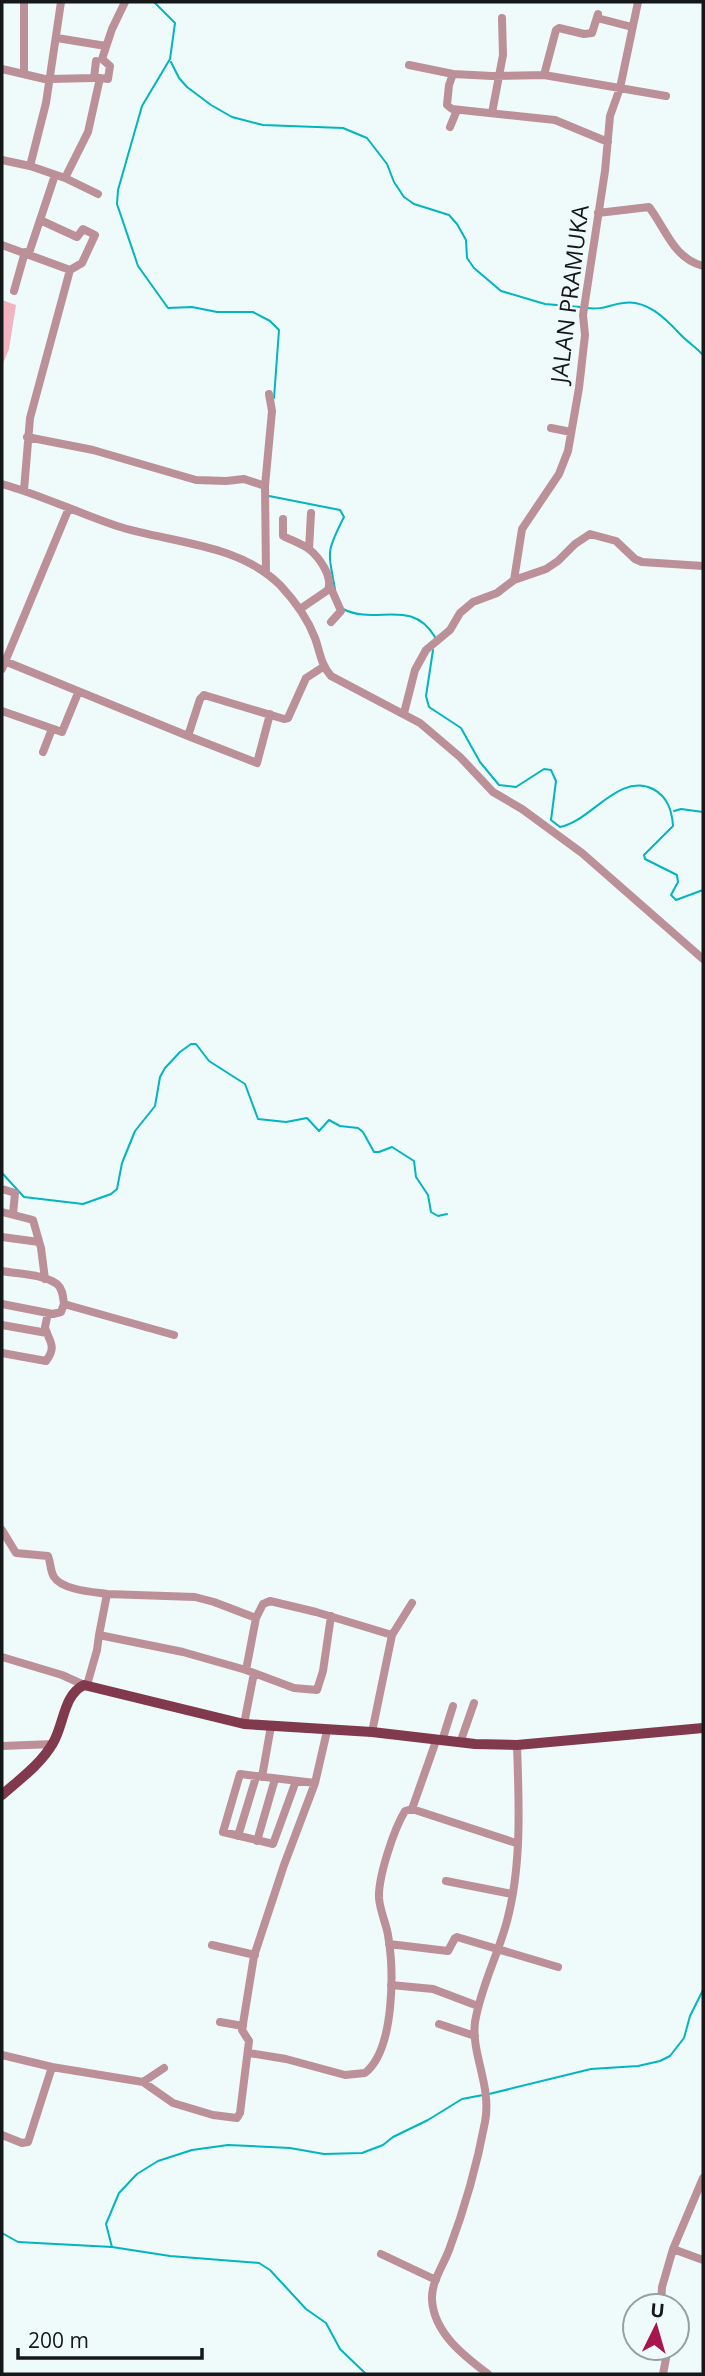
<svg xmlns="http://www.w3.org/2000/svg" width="705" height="2376" font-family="'Open Sans',sans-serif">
<rect width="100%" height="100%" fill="#effafb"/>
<path fill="#f2b4c1" d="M2,300l14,5 -7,44 -7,17z"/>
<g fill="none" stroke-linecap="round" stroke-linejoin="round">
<path stroke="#02b5bf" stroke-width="2" d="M154,2l21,21 -5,36 -28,47 -24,84 -1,14 21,62 30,42 24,-1 25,5h36l17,9 9,9 -5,68
M171,62l8,16 8,9 24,18 21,12 31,8 80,3 24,10 20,26 7,18 10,15 10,7 35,11 8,9 9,16 1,18 7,10 27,23 44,13 35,3
M586,308c19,2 21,-3 37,-5 23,-4 42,15 56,30 7,8 17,14 24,22
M269,496l71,14 4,7c-18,35 -16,34 -9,72
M343,609c33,17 68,-12 92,28
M433,650l-7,46 3,11 32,21 19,34 19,23 17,2 28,-18 7,1 5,11 -5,39 9,7c30,-5 59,-55 93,-38 15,8 19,22 20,37l-29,29 1,4 32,16 1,7 -7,13 5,5 27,-10
M674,811l7,-2 22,3
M2,1173l22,24 59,7 28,-10 6,-5 5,-26 13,-32 20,-25 5,-29 5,-9 15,-16 11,-8h5l13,17 36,23 13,35 28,3 21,-4 12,13 10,-11 11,6 18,2 5,4 11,20h5l13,-5 22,14 2,16 12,18 3,17 7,4 9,-2
M489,2094l102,-25 47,-3 22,-5 10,-5 14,-18 6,-22 13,-26
M2,2233l16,9 94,5 58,9 89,7 11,7 36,39 20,14 14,26 26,25
M112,2247l-6,-23 13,-31 18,-19 21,-13 34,-11 36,-5 62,3 34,6 38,-1 21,-8 10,-8 35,-17 34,-21 21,-4"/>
<path stroke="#bb9099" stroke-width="8" d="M24,2v72
M61,2l-15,101 -16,63 35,12 33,16
M597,18l35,9
M57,38l49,8
M409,65l44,9
M2,69l47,11
M544,75l12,-45 3,-2 25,6 8,-1 6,-19
M100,78l8,1 2,-13 -8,-7 10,-30 13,-27
M49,79l45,-1
M492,113l11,-58 -1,-37
M450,127l7,-17
M608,142l-53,-22 -103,-11 -5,-4 2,-20 4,-11 39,2 52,-1 122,21
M2,160l28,6
M65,178l23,-46 12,-54h-6l2,-17
M598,213l51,-6c17,22 24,51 54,59
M40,220l37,17 6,-8 12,6 -13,28 -12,7
M2,245l68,25 -40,148 -6,72
M29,253l26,-78
M14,291l11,-39
M551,428l20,4
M27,437l66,13 103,30 30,1 18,-2 21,7
M2,484c39,11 76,29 115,42 53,17 121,17 163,59 15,16 27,32 35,53 5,14 6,27 16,38l89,47 40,34 33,35 29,17 60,44 121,106
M283,519v17c8,4 19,8 26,13 11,9 24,28 19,41l-28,19
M309,549l2,-36
M266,572l-1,-86 7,-75 -3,-17
M514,580l8,-51 37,-55 9,-23 11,-63 6,-53 -2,-20 22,-144 5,-55 10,-28 18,-86
M330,586l11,25 -10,11
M2,660l186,76 12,-37 4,-4 80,24 4,-1 18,-40 17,-11
M2,669l67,-161
M2,711l60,21 16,-39
M404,713l11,-43 11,-20 24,-20 10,-17 13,-11 24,-9 17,-13 32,-11 12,-8 17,-17 15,-10 26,7 19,18 7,3 61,4
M188,736l69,27 13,-49
M43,752l9,-23
M2,1189l13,4 -2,21
M2,1212l31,8 8,28 4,31
M2,1237l37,5
M2,1271c16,3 41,3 55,13 6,5 6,13 7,20l110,31
M2,1304l51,10 8,-2 3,-8
M2,1325l45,8
M2,1353l44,8c12,-16 2,-20 -1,-34l3,-14
M2,1530l14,23 32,3c3,7 2,15 6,21 8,13 40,15 53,17l-8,41
M107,1594l88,3 19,5 42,16 7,-14 7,-3 46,11 76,23
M2,1657l60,18 22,10
M246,1670l10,-52
M87,1685l10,-35 2,-15 84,17 63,18 48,18 23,2 6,-19 8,-55
M244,1724l10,-51
M372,1732l20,-97 20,-32
M442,1741l11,-35
M460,1743l14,-40
M2,1746l51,-2
M262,1777l9,-51
M296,1781l-23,63 -50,-12 17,-58 75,9
M412,1809l104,34
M238,1836l18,-59
M257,1841l18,-62
M446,1881l66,13
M389,1944l59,7 7,-13 2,-1 101,30
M212,1945l43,10
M391,1985l42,4 45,17
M220,2022l23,4
M439,2024l36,12
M249,2053l37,6 59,16 20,-2c30,-24 29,-103 23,-138 -2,-12 -8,-24 -9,-37 -1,-21 15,-69 26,-87l7,-2 24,-68
M2,2055l50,12 91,15 30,21 40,12 24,3 3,-5 9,-72 -7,-11 12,-74 30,-91 31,-82 12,-52
M143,2082l21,-14
M2,2135l20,8 6,-1 24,-75
M673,2249l30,-71
M381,2254l55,26
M661,2306l1,-19 11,-38 30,11
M488,2374c-24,-18 -54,-41 -56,-74 -1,-18 11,-34 17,-50 15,-40 28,-85 36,-128 7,-36 -14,-68 -10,-100 6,-36 23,-67 32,-101 15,-56 12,-118 10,-176
M663,2374l5,-26"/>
<path stroke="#81394d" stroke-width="10" d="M2,1795c18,-16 39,-31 51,-52 11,-18 10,-48 31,-58l160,39 128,8 103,12 42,1 186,-17"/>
</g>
<g text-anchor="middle" stroke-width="5" stroke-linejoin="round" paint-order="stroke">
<g font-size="23" fill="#141818" stroke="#effafb">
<text transform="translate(570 294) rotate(-83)" y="8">JALAN PRAMUKA</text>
</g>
</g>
<rect width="705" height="2376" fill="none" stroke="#141818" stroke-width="7"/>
<g transform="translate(656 2327) rotate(5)"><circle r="33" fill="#effafb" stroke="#97a0a0" stroke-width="2"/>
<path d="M0-5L12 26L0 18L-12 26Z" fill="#a81650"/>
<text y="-10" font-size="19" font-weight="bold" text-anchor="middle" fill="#141818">U</text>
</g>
<path d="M18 2348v10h184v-10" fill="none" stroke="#141818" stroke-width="3.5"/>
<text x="28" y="2348" font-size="21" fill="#141818" stroke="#effafb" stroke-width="5" paint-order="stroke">200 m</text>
</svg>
